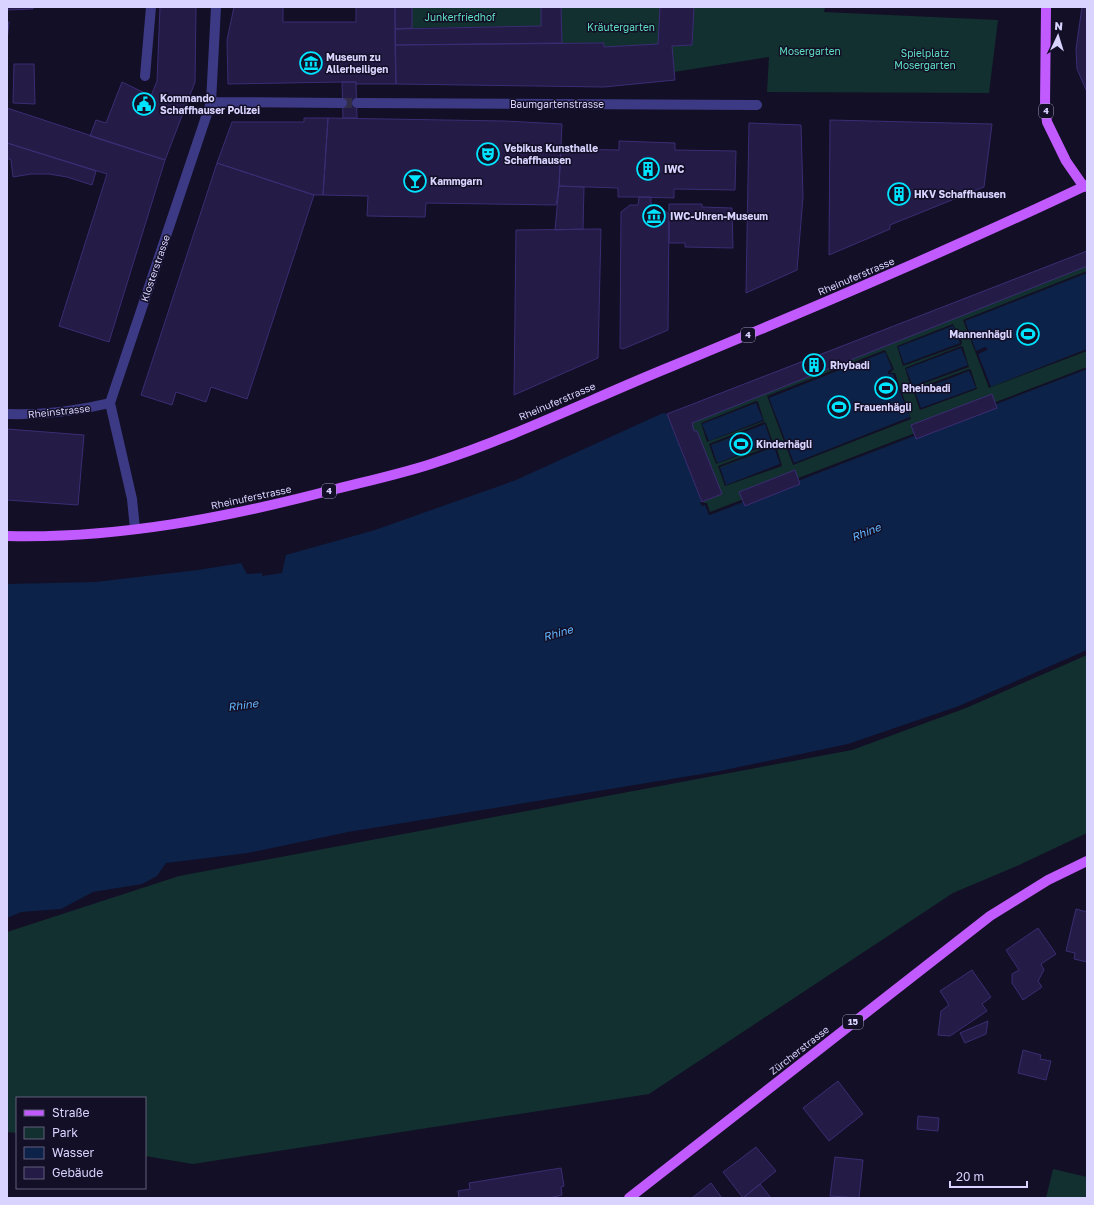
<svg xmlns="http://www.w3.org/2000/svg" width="1094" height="1205" font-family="'Golos Text',sans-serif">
<rect width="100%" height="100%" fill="#130f26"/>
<path fill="#12302f" d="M412,7h129v19l-129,2z
M561,7h99l-2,37 -54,3 -1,-4h-41z
M694,7h131l-1,5 174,8 -9,73 -222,-1 2,-35 -95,15 -2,-26 20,-2z
M1087,251v118l-378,146 -42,-101z
M1087,655v178l-68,32 -66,28 -304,201 -456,70 -48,-8v-58h-128v35l-10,-1v-200l172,-56 673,-126 114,-42z
M1053,1169l34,8v21h-41z"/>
<path fill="#0c2248" d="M1087,273v76l-97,38 -13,-34 10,-5 -11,3 -11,-30z
M953,326l7,17 -56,21 -6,-17z
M961,348l7,17 -55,21 -7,-17z
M885,352l7,17 -4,4 5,1 17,43 -116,46 -25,-65z
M1087,369v281l-128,56 -111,38 -128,27 -372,61 -100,21 -82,10 -9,13 -15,8 -49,8 -32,17 -40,3 -14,6v-334l88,-2 103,-12 43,-7 6,11 15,-1v3l20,-3 4,-18 89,-25 141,-50 147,-67 4,1 35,88 -2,1 5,1 5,11z
M970,371l6,17 -55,21 -6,-17z
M757,403l6,17 -54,21 -7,-17z
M765,424l6,18 -53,21 -8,-17z
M774,447l7,17 -55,21 -6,-17z"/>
<path fill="#130f26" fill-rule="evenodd" d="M1087,271v2l-122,48 11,30 9,-4 2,1v2l-9,4 13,33 96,-38v2l-98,37 -26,-68z
M953,324l9,18 -1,3 -58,21 -6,-20zM953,326l7,17 -56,21 -6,-17z
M961,346l2,1 6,20 -58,21 -6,-20zM961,348l7,17 -55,21 -7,-17z
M885,350l9,19 -4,4h5l16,46 -118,46 -26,-69zM885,352l7,17 -4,2v3h5l17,43 -116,46 -25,-65z
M1087,367v2l-8,3 -370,143 -4,-10 -3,1 -2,-3 2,-1 -35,-88 2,-1 35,90h3l3,9z
M969,369l2,1 6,19 -57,21 -7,-20zM969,371l7,17 -55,20 -6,-16z
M756,401l2,1 6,19 -57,21 -6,-19zM756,403l7,17 -54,21 -7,-17z
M764,422l2,1 7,20 -57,21 -7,-20zM765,424l6,18 -54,21 -6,-18z
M773,445l3,1 6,20 -57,20 -7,-20zM774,447l6,17 -54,21 -6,-18z"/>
<path fill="#241b47" stroke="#3b2d73" d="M7,7h26v2l-26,1z
M160,7h36l-1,75 -30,78 -75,-24 6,-16 10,3 16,-41 29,14 6,-15z
M234,7h49v15h73v-15h39l1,77h-40v-2h-14l-114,2 -1,-44z
M395,7h17v21l-17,1z
M541,7h20l1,36 -167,2v-16l146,-3z
M660,7h34l-2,38 -20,1 3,34 -71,7 -208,-3 -1,-39 209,-2v4l54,-3z
M1082,7h5v85l-10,-23 -1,-20z
M7,21l2,1 -2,19z
M14,64h20l1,40 -22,-1z
M342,82h14l1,36h-14z
M7,108l158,52 -56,182 -50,-16 48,-152 -100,-31z
M304,118h24l-5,77h-9l-97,-32 15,-41h72z
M328,118l176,3 58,3 -3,62 -3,19 -130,-2 -1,14 -58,-1 1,-20 -45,-1z
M830,120l162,4 -8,63 -94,38v4l-61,26z
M749,123l52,2 2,72 -6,73 -51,23z
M619,141l56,2v7l61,1 -1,39 -61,-1v9l-35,-1h-21v-9l-59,-2 2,-37 58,1z
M7,143l89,28 -4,14 -25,-8 -18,-3h-18l-18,3 -2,-17 -4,-2z
M217,163l97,32 -67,204 -36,-12 -5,15 -30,-10 -4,13 -31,-10z
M559,186l25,1 -1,42 -28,1z
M639,197h12v9h8l10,8 -1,116 -45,19 -3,-1 1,-136 9,-7h8z
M669,204h33v3l30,1 1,40 -48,-1v-4h-16z
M601,229l-3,129 -84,37 2,-165z
M1087,251v15l-395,157 2,8h3l25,63 -20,8 -35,-88z
M992,394l5,14 -81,31 -5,-14z
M7,429l77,6 -6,70 -71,-5z
M795,470l5,14 -55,22 -6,-14z
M1076,909l11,3v50l-13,-3 1,-6 -9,-2z
M1038,928l18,26 -15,10 3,6 -6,11 4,6 -19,13 -11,-17v-9l7,-4 -13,-20z
M972,970l19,27 -9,7 5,7 -37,25 -12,-1 3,-24 8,-6 -9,-14z
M988,1021l-2,13 -21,9 -5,-10z
M1023,1050l18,5 -1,4 11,2 -5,19 -28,-7z
M838,1081l25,33 -34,27 -26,-33z
M918,1116l21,2 -1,13 -21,-2z
M756,1147l20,24 -33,27 -20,-26z
M835,1157l28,3 -4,38 -29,-2z
M561,1168l3,18 -3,1 1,8 -13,3h-90l-1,-7 12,-2 -1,-6z
M711,1183l11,15h-30z
M760,1184l11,14h-29h1z"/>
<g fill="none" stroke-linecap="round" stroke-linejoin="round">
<path stroke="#312d47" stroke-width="10" stroke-dasharray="10 5" stroke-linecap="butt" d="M342,103h15"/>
<path stroke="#3d3a85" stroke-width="10" d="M145,76l6,-69"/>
<path stroke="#3d3a85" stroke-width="10" d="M211,102l131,1
M357,103l400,2
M7,414c34,1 70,-3 103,-11
M135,529l-3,-30 -22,-96 101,-301 5,-95"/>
<path stroke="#c25bff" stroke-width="10" d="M1046,7l-1,98 2,17 19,39 18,26
M7,536c111,3 222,-19 329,-47 32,-8 64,-15 95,-25 82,-26 160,-65 239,-97 141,-58 280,-117 417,-182
M629,1198l361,-282 58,-36 39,-19"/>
</g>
<defs>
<g id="museum-ring" transform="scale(1.15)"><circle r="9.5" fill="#130f26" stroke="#00e5ff" stroke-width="1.5"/><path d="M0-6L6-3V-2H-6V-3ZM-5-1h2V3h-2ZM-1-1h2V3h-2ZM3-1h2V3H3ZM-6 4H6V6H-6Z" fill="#00e5ff"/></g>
<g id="civic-ring" transform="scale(1.15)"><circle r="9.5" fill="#130f26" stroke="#00e5ff" stroke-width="1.5"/><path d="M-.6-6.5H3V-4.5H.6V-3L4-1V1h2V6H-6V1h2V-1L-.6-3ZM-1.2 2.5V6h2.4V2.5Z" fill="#00e5ff"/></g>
<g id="theatre-ring" transform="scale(1.15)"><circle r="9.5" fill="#130f26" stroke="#00e5ff" stroke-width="1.5"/><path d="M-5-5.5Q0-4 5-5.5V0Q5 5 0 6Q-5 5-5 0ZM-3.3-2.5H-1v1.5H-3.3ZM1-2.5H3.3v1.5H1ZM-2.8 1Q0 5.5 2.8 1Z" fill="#00e5ff"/></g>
<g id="building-ring" transform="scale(1.15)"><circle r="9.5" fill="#130f26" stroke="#00e5ff" stroke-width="1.5"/><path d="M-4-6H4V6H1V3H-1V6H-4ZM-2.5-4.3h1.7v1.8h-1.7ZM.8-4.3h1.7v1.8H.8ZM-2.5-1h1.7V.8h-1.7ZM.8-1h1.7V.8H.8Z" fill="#00e5ff"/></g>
<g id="bar-ring" transform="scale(1.15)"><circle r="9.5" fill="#130f26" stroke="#00e5ff" stroke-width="1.5"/><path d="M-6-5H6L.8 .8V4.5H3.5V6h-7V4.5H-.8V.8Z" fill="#00e5ff"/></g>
<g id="stadium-ring" transform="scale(1.15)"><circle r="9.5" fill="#130f26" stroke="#00e5ff" stroke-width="1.5"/><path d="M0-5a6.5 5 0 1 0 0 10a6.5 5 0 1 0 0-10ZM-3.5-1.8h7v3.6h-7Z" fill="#00e5ff"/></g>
</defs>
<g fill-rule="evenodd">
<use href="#museum-ring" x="311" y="63"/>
<use href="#civic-ring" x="144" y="104"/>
<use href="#theatre-ring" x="488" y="154"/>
<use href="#building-ring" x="648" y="169"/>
<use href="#bar-ring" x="415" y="181"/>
<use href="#building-ring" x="899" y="194"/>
<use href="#museum-ring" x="654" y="216"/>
<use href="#stadium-ring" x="1028" y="334"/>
<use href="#building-ring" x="814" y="365"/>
<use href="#stadium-ring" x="886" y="388"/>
<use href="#stadium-ring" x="839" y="407"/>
<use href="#stadium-ring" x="741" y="444"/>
</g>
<g text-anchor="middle" stroke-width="3" stroke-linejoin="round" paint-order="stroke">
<g fill="#130f26" stroke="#9e99be" stroke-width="1">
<rect x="1039" y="104" width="14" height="14" rx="3"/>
<rect x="741" y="328" width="14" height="14" rx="3"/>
<rect x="322" y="484" width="14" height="14" rx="3"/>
<rect x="843" y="1015" width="20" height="14" rx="3"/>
</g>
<g font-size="9" font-weight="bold" fill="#d9d4ff">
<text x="1046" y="114">4</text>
<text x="748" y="338">4</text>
<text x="329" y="494">4</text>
<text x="853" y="1025">15</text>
</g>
<g font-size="10" fill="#5fe0c0" stroke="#130f26">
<text x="460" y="21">Junkerfriedhof</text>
<text x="621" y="31">Kräutergarten</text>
<text x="810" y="55">Mosergarten</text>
<text x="925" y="57">Spielplatz<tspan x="925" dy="12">Mosergarten</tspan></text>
</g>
<g font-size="10" font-weight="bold" fill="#d9d4ff" stroke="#130f26" text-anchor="start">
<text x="326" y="61">Museum zu<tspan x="326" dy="12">Allerheiligen</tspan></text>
<text x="160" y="102">Kommando<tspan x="160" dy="12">Schaffhauser Polizei</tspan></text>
<text x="504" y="152">Vebikus Kunsthalle<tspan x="504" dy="12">Schaffhausen</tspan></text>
<text x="664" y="173">IWC</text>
<text x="430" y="185">Kammgarn</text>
<text x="914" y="198">HKV Schaffhausen</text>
<text x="670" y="220">IWC-Uhren-Museum</text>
<text x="1012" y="338" text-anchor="end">Mannenhägli</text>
<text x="830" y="369">Rhybadi</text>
<text x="902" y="392">Rheinbadi</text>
<text x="854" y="411">Frauenhägli</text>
<text x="756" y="448">Kinderhägli</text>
</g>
<g font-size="10" fill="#d9d4ff" stroke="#130f26">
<text x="557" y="108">Baumgartenstrasse</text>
<text transform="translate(155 268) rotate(-71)" y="4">Klosterstrasse</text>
<text transform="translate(856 276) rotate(-23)" y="4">Rheinuferstrasse</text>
<text transform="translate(557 401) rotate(-23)" y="4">Rheinuferstrasse</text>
<text transform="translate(59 411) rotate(-6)" y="4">Rheinstrasse</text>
<text transform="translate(251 497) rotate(-12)" y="4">Rheinuferstrasse</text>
<text transform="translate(799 1050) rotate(-38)" y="4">Zürcherstrasse</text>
</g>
<g font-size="11" font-style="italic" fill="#62b6ff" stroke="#130f26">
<text transform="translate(866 532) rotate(-22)" y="4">Rhine</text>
<text transform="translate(558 633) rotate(-16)" y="4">Rhine</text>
<text transform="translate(243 705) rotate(-8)" y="4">Rhine</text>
</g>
</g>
<rect width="1094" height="1205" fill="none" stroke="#d9d4ff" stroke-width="16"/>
<rect x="16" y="1097" width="130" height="92" fill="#130f26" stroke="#625e7d"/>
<rect x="24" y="1110" width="20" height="6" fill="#c25bff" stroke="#625e7d"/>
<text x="52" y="1117" font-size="12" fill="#d9d4ff">Straße</text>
<rect x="24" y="1127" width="20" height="12" fill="#12302f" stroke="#625e7d"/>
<text x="52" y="1137" font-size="12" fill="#d9d4ff">Park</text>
<rect x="24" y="1147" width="20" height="12" fill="#0c2248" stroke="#625e7d"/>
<text x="52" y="1157" font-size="12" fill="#d9d4ff">Wasser</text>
<rect x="24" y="1167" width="20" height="12" fill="#241b47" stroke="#625e7d"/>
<text x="52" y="1177" font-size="12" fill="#d9d4ff">Gebäude</text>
<g transform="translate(1058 36) rotate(4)" stroke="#130f26" stroke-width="3" paint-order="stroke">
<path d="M0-3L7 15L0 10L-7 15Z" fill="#d9d4ff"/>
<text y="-6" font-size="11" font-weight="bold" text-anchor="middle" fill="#d9d4ff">N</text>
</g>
<path d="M950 1181v6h77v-6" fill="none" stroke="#d9d4ff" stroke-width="2"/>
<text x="956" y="1181" font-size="12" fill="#d9d4ff" stroke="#130f26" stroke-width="3" paint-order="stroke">20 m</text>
</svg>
